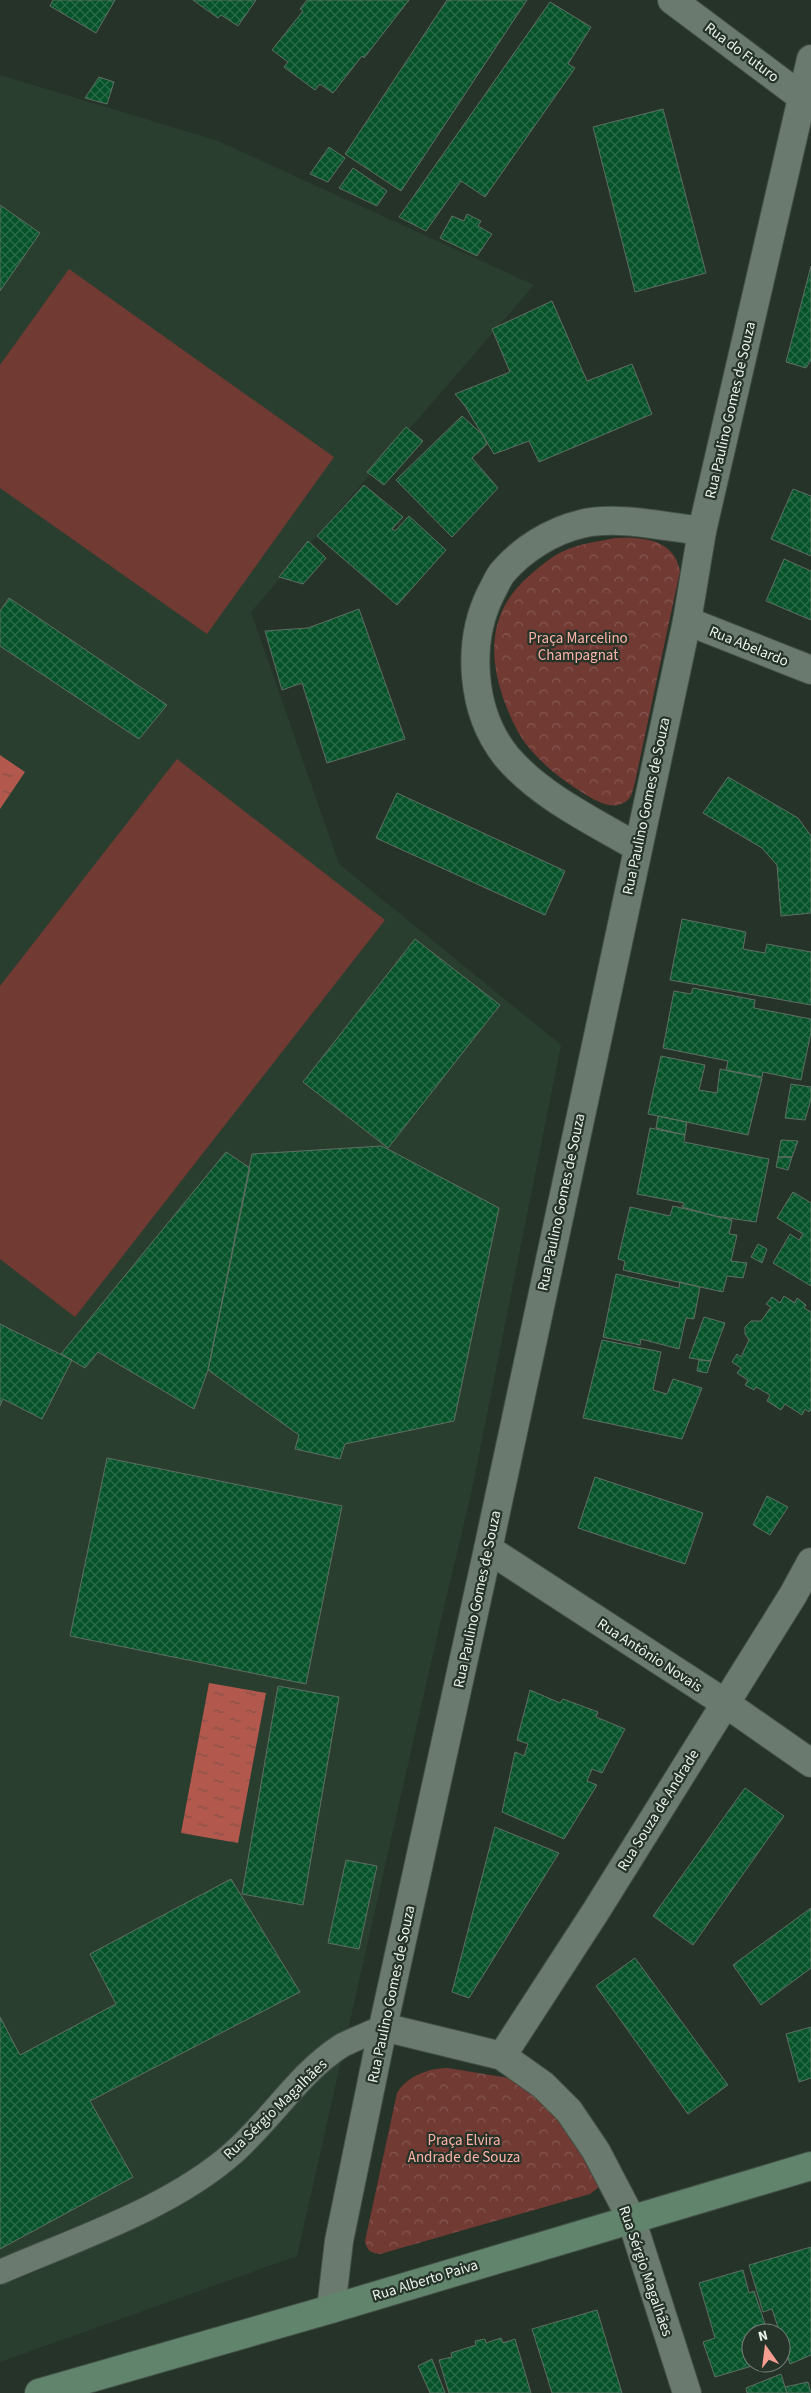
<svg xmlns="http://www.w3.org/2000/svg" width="811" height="2393" font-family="'Source Sans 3',sans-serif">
<defs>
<pattern id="forest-crowns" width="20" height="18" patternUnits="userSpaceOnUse" patternTransform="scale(1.25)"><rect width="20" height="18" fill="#713a33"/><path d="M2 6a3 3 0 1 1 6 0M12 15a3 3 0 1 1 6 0" fill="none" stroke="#855751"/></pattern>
<pattern id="water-ripples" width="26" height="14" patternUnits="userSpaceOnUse" patternTransform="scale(1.25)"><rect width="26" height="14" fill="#b3584d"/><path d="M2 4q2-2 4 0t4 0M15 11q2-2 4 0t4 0" fill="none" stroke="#82514a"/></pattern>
<pattern id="building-cross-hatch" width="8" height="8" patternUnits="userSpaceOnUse" patternTransform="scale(1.25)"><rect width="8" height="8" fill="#06532a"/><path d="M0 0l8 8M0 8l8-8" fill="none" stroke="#2a6c49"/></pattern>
</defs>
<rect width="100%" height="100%" fill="#263329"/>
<path fill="#2a3e30" d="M0,75l218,66 316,144 -283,327 88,252 222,181 -90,449 -39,164 -135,598 -297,106z"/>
<path fill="url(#forest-crowns)" d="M616,538c27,-1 58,1 64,33l-45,211c-2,7 -3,16 -10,20 -13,9 -31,-2 -42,-9 -19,-12 -38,-26 -53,-44 -11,-13 -19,-30 -25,-46 -18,-49 -16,-93 25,-128 12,-10 23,-20 38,-26 15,-6 32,-8 48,-11z
M448,2068l66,11 24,13 58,79 3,8v8l-9,7 -210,60c-9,-1 -13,-3 -15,-13l32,-148c10,-17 32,-25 51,-25z"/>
<path fill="#713a33" d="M69,269l265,188 -127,177 -207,-146v-123z
M177,759l208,161 -310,397 -75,-58v-273z"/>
<path fill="url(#water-ripples)" d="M0,755l25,17 -25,37z
M209,1683l57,10 -28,150 -57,-10z"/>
<path fill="url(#building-cross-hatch)" stroke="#5f6e63" d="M53,0h62l-19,33 -46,-27z
M193,0h63l-18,26 -17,-11 -3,3z
M307,0h102l-45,58 -2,-2 -29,37 -13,-9 -5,6 -31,-23 4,-5 -16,-12 31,-39 -3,-2z
M447,0h80l-126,191 -56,-37z
M550,2l41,25 -23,37 7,4 -90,129 -24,-16 -35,50 -27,-14z
M99,77l15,5 -7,22 -22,-6z
M663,109l43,164 -71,19 -42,-165z
M329,147l16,11 -17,24 -18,-8z
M353,168l34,23 -10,15 -38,-18z
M0,205l40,28 -40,58z
M467,214l14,7 -3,5 14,8 -15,22 -37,-18 12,-22 12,5z
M811,266v94l-5,8 -20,-6z
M552,301l35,80 45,-17 20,50 -113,48 -10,-21 -35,13 -29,-48 -10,-12 55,-22 -18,-43z
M462,416l21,19 4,9 -15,14 26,30 -46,49 -56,-57z
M406,427l17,14 -39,44 -17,-13z
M364,485l39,32 -11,12 3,2 14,-15 37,34 -49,55 -80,-69z
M793,489l18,7v60l-40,-17z
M308,541l18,17 -23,26 -24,-7z
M784,559l27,12v49l-45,-19z
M9,598l158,107 -28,34 -139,-93v-35z
M359,609l46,130 -78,24 -25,-80 -20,7 -17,-59 43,-3z
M728,777l70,41 13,18v77l-30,3 -4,-51 -15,-17 -59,-35z
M397,793l168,78 -20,44 -169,-77z
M682,919l64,13 -3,17 22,4 2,-9 44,8v53l-141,-25z
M415,939l85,66 -112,143 -85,-66z
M693,988l62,12 -1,8 57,11v13l-10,48 -38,-8 -1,5 -36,-7 2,-9 -65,-13 11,-57 17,3z
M661,1056l44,9 -6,25 18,3 3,-24 42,9 -14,57 -100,-21z
M791,1084l20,3v12l-6,21 -20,-2z
M658,1116l29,6 -2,13 -29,-7z
M650,1128l35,7 -1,7 85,17 -13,63 -41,-6 -33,-9 2,-4 -47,-9z
M781,1140l17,1 -6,16h-14z
M382,1146l117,62 -45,213 -109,23 -5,15 -45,-10 4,-14 -91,-65 44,-216z
M226,1152l24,16 -42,202 -14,39 -96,-57 -13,16 -24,-14z
M778,1157h14l-4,13 -12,-3z
M793,1192l18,11v83l-38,-23 17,-29 9,6 4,-6 -26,-16z
M673,1206l59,14 -3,14 8,1 -6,26 16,2 -4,15 -16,-2 -4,16 -100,-22 2,-9 -7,-2 12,-52 40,9z
M758,1244l9,5 -5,14 -11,-6z
M616,1274l63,14 1,-6 20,5 -6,32 -8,-1 -7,31 -38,-10 -1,6 -37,-8z
M784,1296l11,7 2,-5 9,7 -2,3 7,4v97l-2,3 -4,-3 -3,6 -17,-11 -4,6 -14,-9 3,-6 -14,-8 -2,3 -9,-5 3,-5 -11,-7 4,-5 -9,-6 5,-8 4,3 8,-17 -4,-6v-7l6,-6h10l10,-14 -5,-3 6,-7 8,6z
M704,1317l21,6 -14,38 -22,-3z
M0,1324l72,36 -30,59 -39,-20 -3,7z
M602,1340l59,12 -8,38 14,4 6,-15 29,9 -20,51 -99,-21z
M699,1360l12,1 -4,12 -10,-2z
M107,1458l235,48 -36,178 -236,-48z
M595,1477l108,36 -18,51 -107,-36z
M767,1496l21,11 -18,28 -17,-10z
M278,1686l61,11 -36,208 -61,-11z
M530,1690l30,13 3,-4 35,13 -2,5 29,12 -23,44 -10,-4 -5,12 10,4 -33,54 -62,-27 13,-60 9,4 4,-12 -11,-4z
M745,1788l39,28 -91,129 -40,-29z
M495,1827l64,26 -90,145 -17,-6z
M346,1860l31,6 -18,83 -31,-6z
M231,1879l69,113 -210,109 43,76 -133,72v-232l20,38 96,-51 -26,-50z
M811,1908v60l-50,37 -28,-40z
M635,1958l93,127 -40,29 -92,-128z
M811,2027v51l-12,4 -13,-48z
M811,2247v108l-21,9 -18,-55 -9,3 -14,-47z
M743,2270l6,23 5,-2 14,42h-17v30h11l-47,14 -12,-35 12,-4 -16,-55z
M597,2310l25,83h-70l-20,-64z
M501,2338l2,5 12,-4 16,54h-82l-10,-33 13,-3 -1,-4 25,-8 -1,-4 10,-2 1,4z
M432,2359l13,34h-15l-12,-27z
M781,2374l6,19h-40l-1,-5z
M808,2382l3,11h-24l-2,-6z"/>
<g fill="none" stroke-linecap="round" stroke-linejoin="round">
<g stroke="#434f46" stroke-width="26">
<path id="service" d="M0,2272c76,-33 171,-64 233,-119 38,-33 66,-80 108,-107 13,-7 28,-12 42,-19"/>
</g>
<g stroke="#434f46" stroke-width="30">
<path id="minor" d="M687,621l124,49
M637,847c-44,-26 -97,-51 -130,-90 -36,-44 -41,-114 -16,-164 4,-7 7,-15 11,-20 20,-24 50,-42 79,-49 35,-9 85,3 121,7
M383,2027l119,29 41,29 26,26 27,40 35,67 56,175
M502,2056l94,-145 197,-316 18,-33
M331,2309l8,-68 44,-214 105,-478"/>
</g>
<g stroke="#434f46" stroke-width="30">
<path id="tertiary" d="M672,0l139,104
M811,59l-109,472 -15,90 -199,928 237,154 86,60"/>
</g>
<g stroke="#434f46" stroke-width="30">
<path id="secondary" d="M39,2393l292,-84 480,-143"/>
</g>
<use href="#service" stroke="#6a7a6e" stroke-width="24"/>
<use href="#minor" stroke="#6a7a6e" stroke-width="28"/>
<use href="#tertiary" stroke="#6a7a6e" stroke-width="28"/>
<use href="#secondary" stroke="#60856c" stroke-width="28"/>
</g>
<g text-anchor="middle" stroke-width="4.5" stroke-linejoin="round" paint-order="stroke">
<g font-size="15" fill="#eaf2ec" stroke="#263329">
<text transform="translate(742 52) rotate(37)" y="5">Rua do Futuro</text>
<text transform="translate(730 410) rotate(-77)" y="5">Rua Paulino Gomes de Souza</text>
<text transform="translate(749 646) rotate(22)" y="5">Rua Abelardo</text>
<text transform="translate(646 806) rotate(-78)" y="5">Rua Paulino Gomes de Souza</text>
<text transform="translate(561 1202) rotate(-78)" y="5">Rua Paulino Gomes de Souza</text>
<text transform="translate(477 1599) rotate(-78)" y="5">Rua Paulino Gomes de Souza</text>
<text transform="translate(650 1655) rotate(33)" y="5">Rua Antônio Novais</text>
<text transform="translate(658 1810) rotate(-58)" y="5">Rua Souza de Andrade</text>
<text transform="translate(391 1994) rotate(-78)" y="5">Rua Paulino Gomes de Souza</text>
<text transform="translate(275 2109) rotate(-44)" y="5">Rua Sérgio Magalhães</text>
<text transform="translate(646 2271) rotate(71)" y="5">Rua Sérgio Magalhães</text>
<text transform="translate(425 2280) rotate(-17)" y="5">Rua Alberto Paiva</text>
</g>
<g font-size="15" fill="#fdb2a7" stroke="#263329">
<text x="578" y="643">Praça Marcelino<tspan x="578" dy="17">Champagnat</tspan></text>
<text x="464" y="2145">Praça Elvira<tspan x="464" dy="17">Andrade de Souza</tspan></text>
</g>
</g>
<g transform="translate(766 2348) rotate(346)"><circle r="24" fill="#263329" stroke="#747f77"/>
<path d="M0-4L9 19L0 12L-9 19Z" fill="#f59d90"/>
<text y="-8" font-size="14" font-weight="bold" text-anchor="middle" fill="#eaf2ec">N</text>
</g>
</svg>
